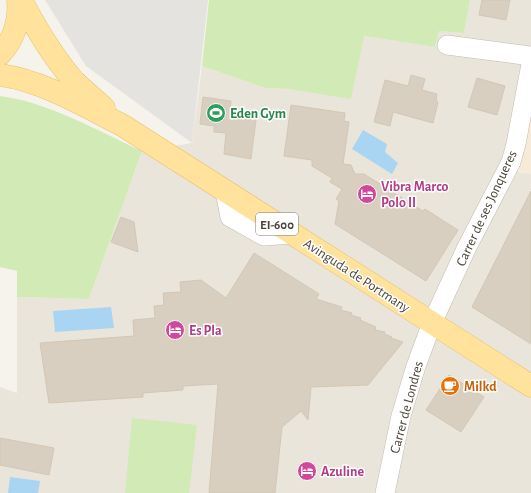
<svg xmlns="http://www.w3.org/2000/svg" width="531" height="493" font-family="'Alegreya Sans',sans-serif">
<rect width="100%" height="100%" fill="#f6f3ec"/>
<path fill="#eae5da" d="M470,0h61v100l-13,72 13,2v319h-531v-106l17,6v-96l72,2 53,-148 50,-8 10,-77 63,22 24,1 75,-53 71,11 4,-16 25,2z"/>
<path fill="#f7ead8" d="M531,100v74l-13,-2z"/>
<path fill="#d2eab5" d="M209,0h261l-6,33 -25,-2 -4,16 -71,-11 -13,63 -62,-10 -24,-1 -63,-22z
M0,96c48,6 98,35 142,55l-53,148 -72,-2v-26l-17,-4z
M132,418l65,7 -8,68h-64z"/>
<path fill="#e5e3e0" d="M45,0h163l-16,143 -106,-77z"/>
<path fill="#a9d4f2" d="M363,130l24,14 -2,8 13,11 -6,11 -40,-25z
M111,307l3,21 -59,4 -2,-21z
M10,477l30,4 -2,12h-30z"/>
<path fill="#d8cfc1" stroke="#d3c7b4" d="M482,0h28l-4,20 -27,-5z
M411,75l14,4 -3,11 15,4 -1,7 2,1 -5,21 -40,-11 -3,14 -16,-4 11,-42 23,6z
M477,78l28,8 -8,29 -29,-8z
M203,97l28,4 -1,8 27,3 -6,47 -27,-5 2,-21 -12,-1v-6l-14,-2z
M291,105l54,8 -1,8 5,1 -6,42 8,1 4,9h9l59,37 2,-2 33,21 -32,51 -91,-57 4,-23 -3,-2 6,-10 -12,-7 2,-4 -20,-12v-6l-28,-4z
M531,191v153l-59,-37z
M121,217l13,5 4,30 -27,-10z
M254,253l65,41 -3,5 26,8 -1,3 11,3 -1,2 10,3 -1,2 16,7 -1,3 10,2 -1,2 8,3 -1,1 12,4 -35,43 -57,2 -3,33 -7,-9 -19,16 -7,66h-66l9,-109 -35,2v4l-40,3v4l-94,6 -9,-60 94,-7 -1,-16 22,-2 -1,-12 10,-1 -1,-12 18,-1 -1,-10 21,-2 25,18z
M449,375l35,22 -23,35 -35,-22z
M0,438l54,10 -5,27 -49,-10z"/>
<g fill="none" stroke-linecap="round" stroke-linejoin="round">
<g stroke="#c2bbae" stroke-width="20">
<path id="minor" d="M447,45l84,11
M225,191l5,26 34,19 29,-2
M385,493l16,-77 15,-50 16,-43 35,-76 44,-85 5,-18 15,-80"/>
</g>
<g stroke="#e6c16a" stroke-width="23">
<path id="major" d="M21,0c15,28 31,56 53,81 9,9 20,18 30,27
M0,54c14,-14 20,-34 18,-54
M0,75c43,6 84,31 122,50l409,261"/>
</g>
<use href="#minor" stroke="#fff" stroke-width="19"/>
<use href="#major" stroke="#ffe39c" stroke-width="22"/>
</g>
<defs>
<g id="stadium-disc" transform="scale(1)"><circle r="9.5" fill="#2e9e5b" stroke="#fff"/><path d="M0-5a6.5 5 0 1 0 0 10a6.5 5 0 1 0 0-10ZM-3.5-1.8h7v3.6h-7Z" fill="#fff"/></g>
<g id="hotel-disc" transform="scale(1)"><circle r="9.5" fill="#d1479c" stroke="#fff"/><path d="M-6-4.5h1.5V1H6V5H4.5V3h-9V5H-6ZM-4 0a1.8 1.8 0 1 1 3.6 0ZM.5 0V-2.5h3Q6-2.5 6 0Z" fill="#fff"/></g>
<g id="cafe-disc" transform="scale(1)"><circle r="9.5" fill="#e8710a" stroke="#fff"/><path d="M-5.5-4.5H6V0H3Q3 3.5 0 3.5H-2.5Q-5.5 3.5-5.5 0ZM3-3.2v2h1.7v-2ZM-6 4.5H4V6H-6Z" fill="#fff"/></g>
</defs>
<g fill-rule="evenodd">
<use href="#stadium-disc" x="216" y="113"/>
<use href="#hotel-disc" x="367" y="194"/>
<use href="#hotel-disc" x="175" y="330"/>
<use href="#cafe-disc" x="450" y="386"/>
<use href="#hotel-disc" x="307" y="471"/>
</g>
<g text-anchor="middle" stroke-width="3" stroke-linejoin="round" paint-order="stroke">
<rect fill="#fff" stroke="#817c74" stroke-width="1" x="256" y="213" width="42" height="22" rx="3"/>
<g font-size="13" font-weight="bold" fill="#4b4439">
<text x="277" y="229">EI-600</text>
</g>
<g font-size="14" font-weight="bold" fill="#27864d" stroke="#fff" text-anchor="start">
<text x="230" y="118">Eden Gym</text>
</g>
<g font-size="14" font-weight="bold" fill="#b23c85" stroke="#fff" text-anchor="start">
<text x="381" y="191">Vibra Marco<tspan x="381" dy="16">Polo II</tspan></text>
<text x="189" y="335">Es Pla</text>
<text x="321" y="476">Azuline</text>
</g>
<g font-size="14" fill="#4b4439" stroke="#fff">
<text transform="translate(486 208) rotate(-65)" y="5">Carrer de ses Jonqueres</text>
<text transform="translate(357 275) rotate(33)" y="5">Avinguda de Portmany</text>
<text transform="translate(406 407) rotate(-75)" y="5">Carrer de Londres</text>
</g>
<g font-size="14" font-weight="bold" fill="#c56008" stroke="#fff" text-anchor="start">
<text x="464" y="391">Milkd</text>
</g>
</g>
</svg>
